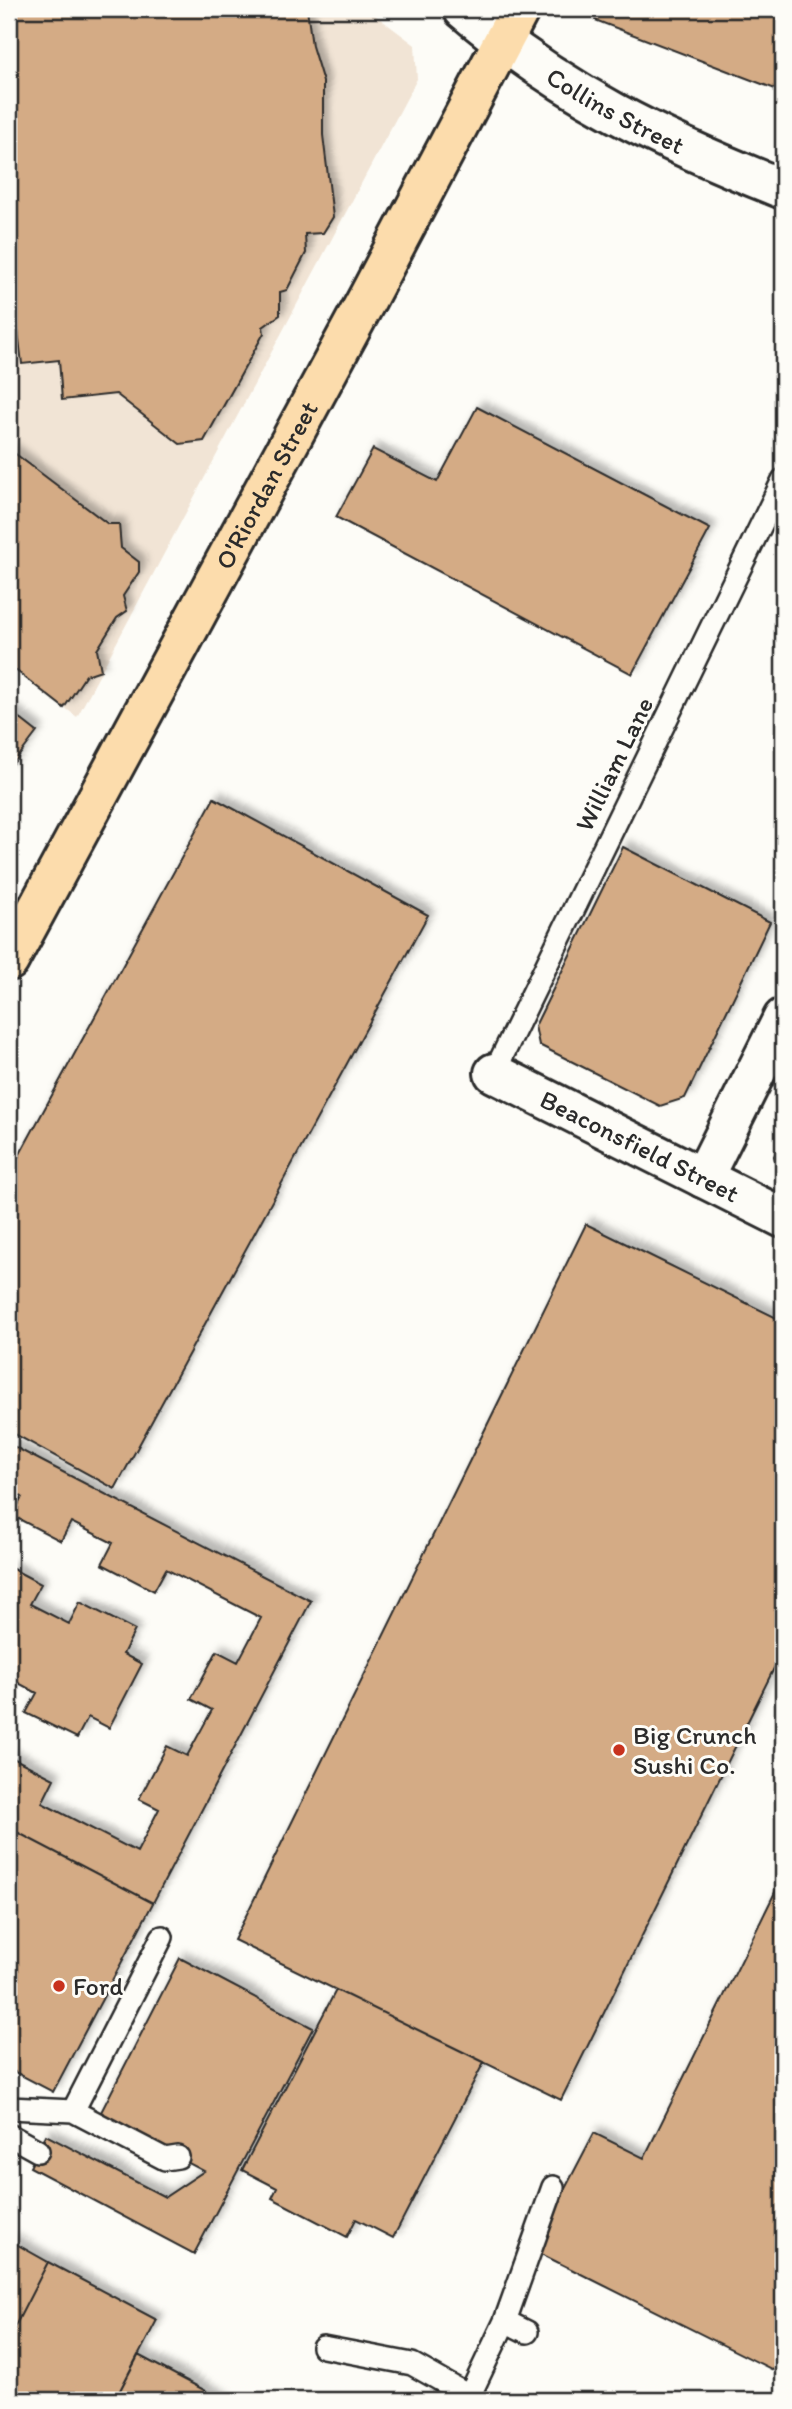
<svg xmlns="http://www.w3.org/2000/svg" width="792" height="2409" font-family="Itim,sans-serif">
<defs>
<filter id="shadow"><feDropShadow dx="6" dy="-6" stdDeviation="3.5" flood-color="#0004"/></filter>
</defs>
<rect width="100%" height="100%" fill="#fdfcf7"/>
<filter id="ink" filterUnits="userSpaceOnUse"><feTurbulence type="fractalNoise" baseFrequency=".0143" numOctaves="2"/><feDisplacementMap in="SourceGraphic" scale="14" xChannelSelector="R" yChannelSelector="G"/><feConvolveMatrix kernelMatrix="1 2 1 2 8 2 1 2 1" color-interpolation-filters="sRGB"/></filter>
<g filter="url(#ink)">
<path fill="#f1e4d5" d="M9,9h358l48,36 2,34 -340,638 -68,-52z"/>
<path fill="#d4ab85" stroke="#2b2b2b" stroke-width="2" filter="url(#shadow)" d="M9,9h298l5,37 11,36v53l10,82 -10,16 -18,1 1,19 -19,37 -7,2v23l-17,12 1,6 -60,108 -24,3 -64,-50 -54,6 -3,-40 -37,4 -13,-109z
M600,9h183v83l-188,-72z
M477,407l233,122 -78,145 -296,-157 37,-68 64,33z
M9,449l99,75h11l2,24 18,14v10l-16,24 4,15 -10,7 -20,32 4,20 -15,5 -22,33 -55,-43z
M9,710l28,22 -28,37z
M214,798l214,117 -313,574 -106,-58v-257z
M623,847l147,75 -85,176 -25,8 -121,-61 -4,-19z
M783,1138v28l-7,-3 -2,-7z
M586,1224l197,97v329l-222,450 -327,-160z
M9,1444l302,157 -158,302 -144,-75v-72l45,23 -12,24 95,49 22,-43 -20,-10 28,-53 20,10 25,-46 -21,-11 26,-48 21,11 23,-44 -95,-49 -12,22 -52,-27 11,-21 -42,-21 -10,19 -48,-25 9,-19 -13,-8z
M9,1567l32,17 -11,20 39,20 11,-22 55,28 -12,24 19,10 -33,64 -21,-11 -11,21 -51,-25 11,-20 -28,-15z
M9,1828l144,75 -100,189 -44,-23z
M783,1876v499l-250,-125 61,-117 50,25z
M180,1958l133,70 -119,226 -164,-87 16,-32 119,62 39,-26 -105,-55z
M336,1990l148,72 -91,176 -37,-19 -9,18 -75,-39 5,-10 -35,-18z
M9,2240l39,22 -39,76z
M48,2262l109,58 -42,80h-106v-62z
M138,2355l85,45h-108z"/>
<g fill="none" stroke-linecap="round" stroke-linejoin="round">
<g stroke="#2b2b2b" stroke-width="26">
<path id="lane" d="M494,1073l289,-593
M9,2108l64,3 89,-174
M73,2111l92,48 13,-2
M9,2135l29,16
M505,2321l48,-134
M323,2347l89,17 64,36
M469,2397l36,-76 22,11"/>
</g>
<g stroke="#2b2b2b" stroke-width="44">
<g id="street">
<path id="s1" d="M494,1073l289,145"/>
<path d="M703,1178l80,-160"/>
</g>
</g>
<g stroke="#2b2b2b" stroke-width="44">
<g id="secondary">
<path id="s2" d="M463,9c98,84 201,133 320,180"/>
</g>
</g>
<g stroke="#2b2b2b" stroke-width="44">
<g id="primary">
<path id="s3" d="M9,961l358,-662 153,-290"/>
</g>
</g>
<use href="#lane" stroke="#fdfcf7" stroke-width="21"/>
<use href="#street" stroke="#fdfcf7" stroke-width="38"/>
<use href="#secondary" stroke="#fdfcf7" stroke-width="38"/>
<use href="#primary" stroke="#fcdcac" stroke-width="38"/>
</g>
</g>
<g fill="#c8321e" stroke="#fdfcf7" stroke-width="2.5">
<circle cx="619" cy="1750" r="7"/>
<circle cx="59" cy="1986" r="7"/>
</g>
<g text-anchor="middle" stroke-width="6" stroke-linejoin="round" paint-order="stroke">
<g font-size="26" fill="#2b2b2b" stroke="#fdfcf7">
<text dy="9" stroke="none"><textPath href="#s2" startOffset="184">Collins Street</textPath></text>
<text dy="9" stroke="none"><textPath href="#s3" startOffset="541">O'Riordan Street</textPath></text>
<text transform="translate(614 764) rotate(-64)" y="9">William Lane</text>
<text dy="9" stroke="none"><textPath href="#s1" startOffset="163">Beaconsfield Street</textPath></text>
</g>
<g font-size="26" fill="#2b2b2b" stroke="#fdfcf7" text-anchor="start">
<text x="633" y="1744">Big Crunch<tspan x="633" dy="30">Sushi Co.</tspan></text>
<text x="73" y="1995">Ford</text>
</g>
</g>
<rect width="792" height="2409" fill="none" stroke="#fdfcf7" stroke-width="35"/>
<rect x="18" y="18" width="757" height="2374" fill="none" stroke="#2b2b2b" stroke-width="2.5" filter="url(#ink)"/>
</svg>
